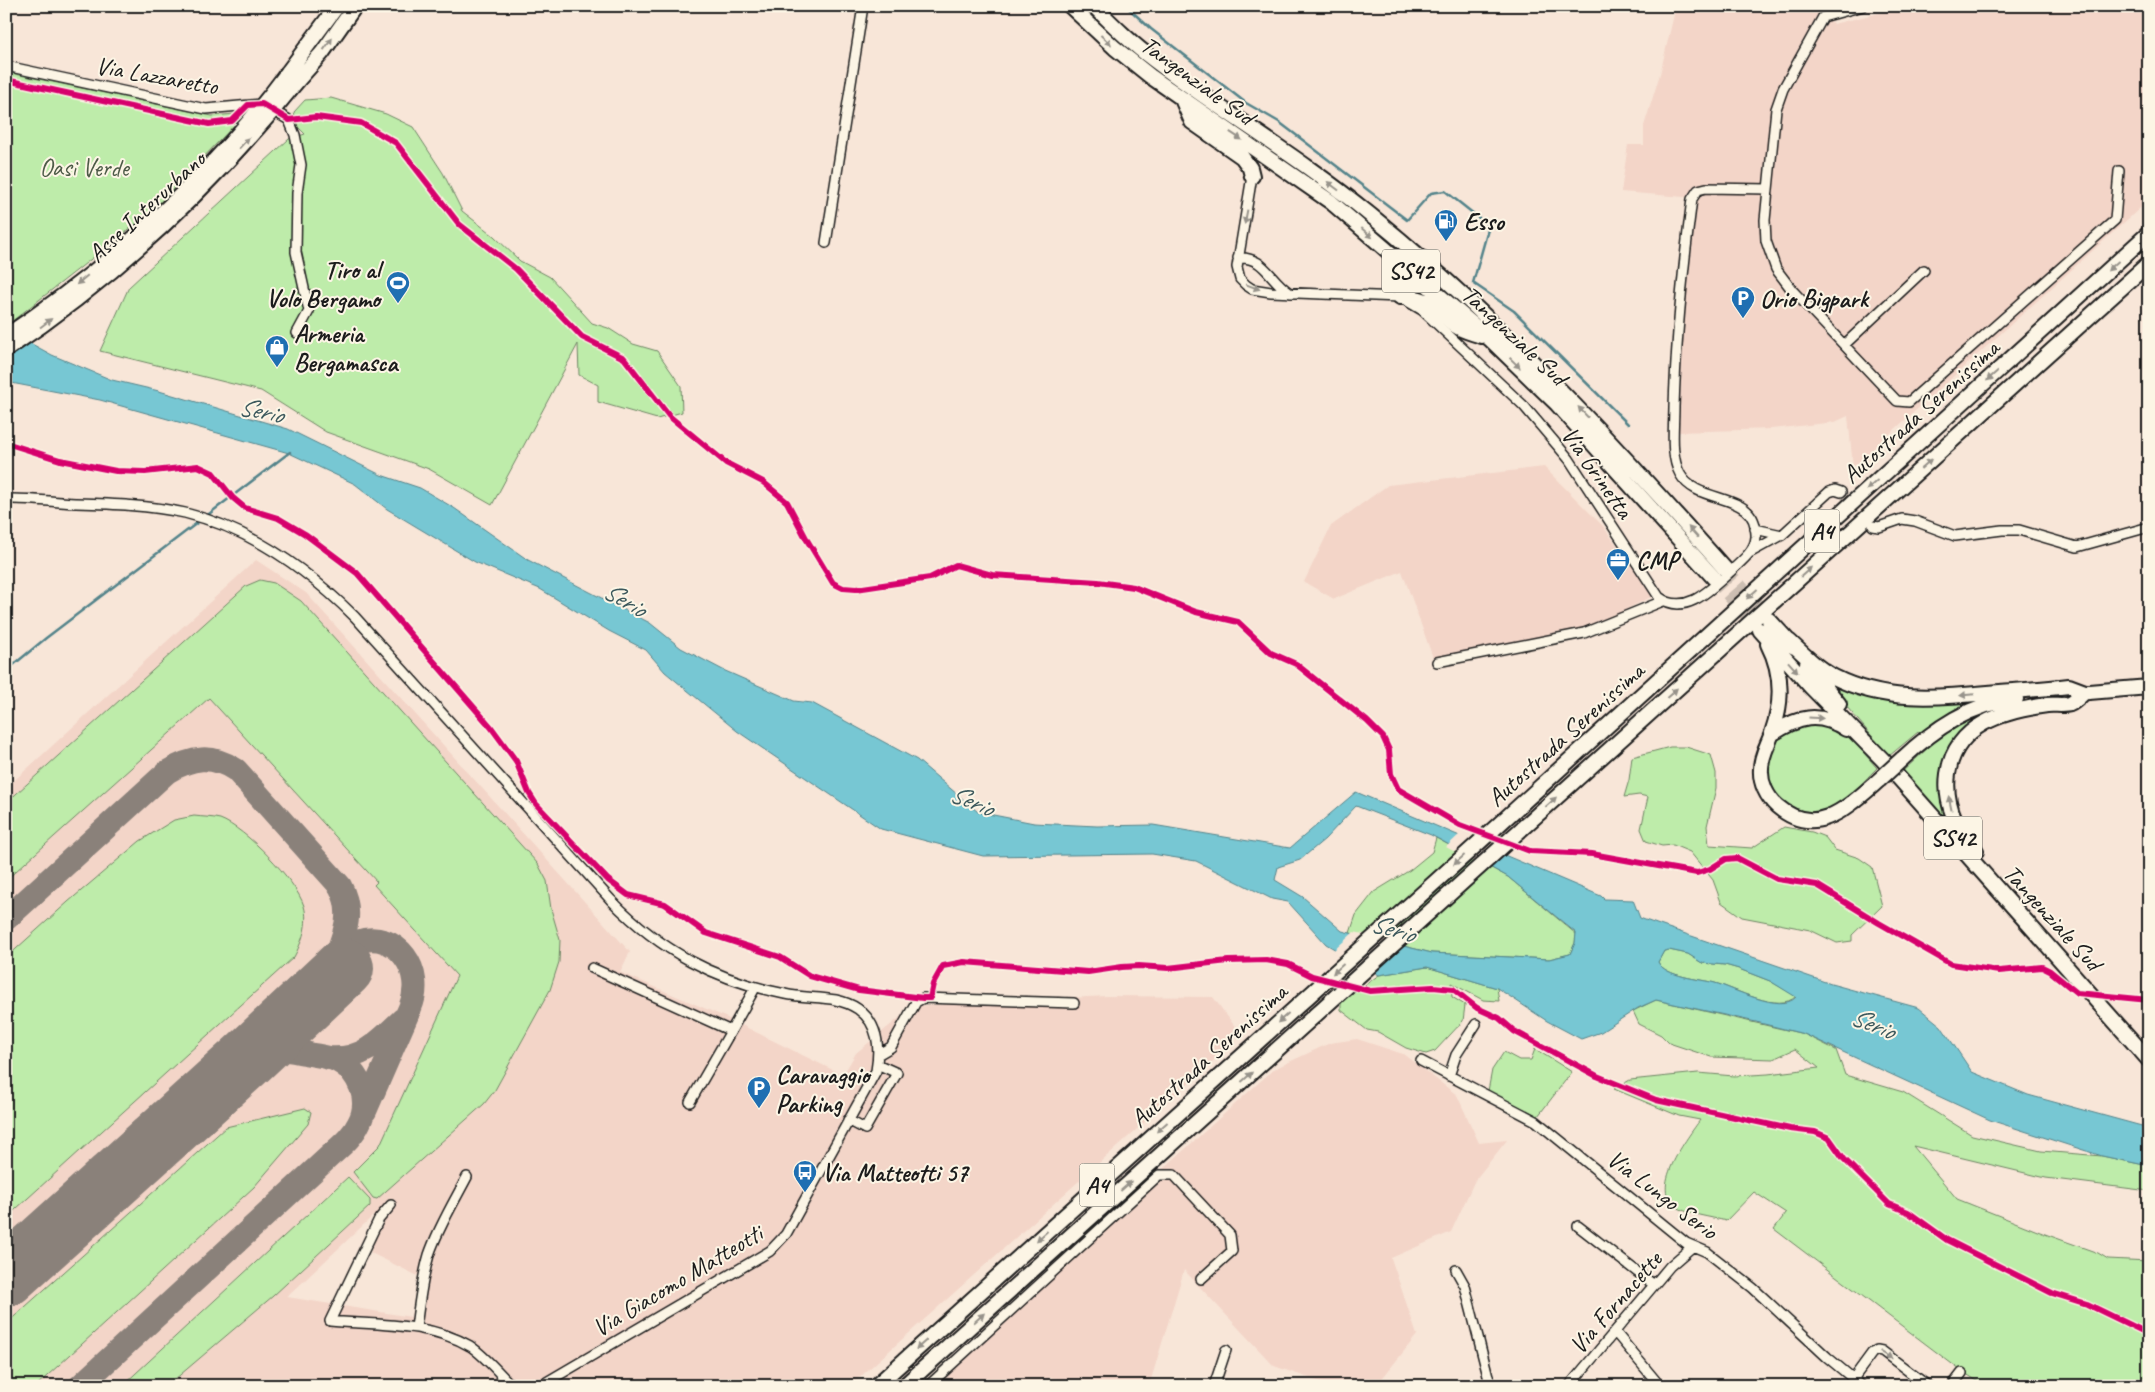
<svg xmlns="http://www.w3.org/2000/svg" width="2155" height="1392" font-family="Caveat,sans-serif">
<rect width="100%" height="100%" fill="#f8e6d8"/>
<filter id="ink" filterUnits="userSpaceOnUse"><feTurbulence type="fractalNoise" baseFrequency=".02" numOctaves="2"/><feDisplacementMap in="SourceGraphic" scale="10" xChannelSelector="R" yChannelSelector="G"/><feConvolveMatrix kernelMatrix="1 2 1 2 8 2 1 2 1" color-interpolation-filters="sRGB"/></filter>
<g filter="url(#ink)">
<path fill="#f3d5c8" fill-rule="evenodd" d="M1676,6h144l13,18 76,-18h240v194l-296,267 -5,-51 -13,6 -64,7 -93,3 5,-128 14,-106 -76,-6 7,-47h16v-19l16,-52z
M1544,467l59,59 50,70 -72,36 -148,26 -31,-87 -68,28 -30,-17 27,-56 57,-41z
M256,560l50,33 324,359 -10,20 105,45 118,58 13,-22 58,-47 193,-10 106,1 23,31 -13,24 -373,334h-844v-598zM374,1215l-3,38 49,24 -9,40 -124,-20z
M1357,1039l46,15 54,41 22,48 28,-3 -32,40 -24,52 -60,26 26,77 -41,51h-44l-58,-20 -90,-96 -35,116h-65l-34,-9 -3,9h-125l352,-317 56,-26z"/>
<path fill="#beecaa" stroke="#6d8463" d="M6,72l206,44 34,-3 -95,99 -140,110 -5,-2z
M331,98l55,16 27,13 30,46 19,38 32,25 26,25 30,16 42,46 16,5 25,16 24,7 24,35 1,26 -25,7 -59,-17v-17l-19,-10 -1,-31 -86,161 -63,-36 -103,-37 -65,-41 -161,-40 29,-64 160,-148 16,-5 -7,-7 -4,-15 11,-12z
M260,580l14,3 27,18 237,263 9,17 4,28 9,31 -1,22 -9,28 -55,100 -11,14 -107,95 -4,-1 -20,-26 27,-27 77,-169 -83,-91 3,-3 -168,-184 -203,182v-77l240,-217z
M1821,677l58,22 21,4 79,-3 -31,14 -27,19 -3,-1 -29,24z
M1993,711l6,1 -47,36 -1,78 -48,-55 28,-26 -1,-2c20,-14 39,-25 63,-32z
M1804,722l37,8 9,7 27,31c-17,16 -34,40 -58,46 -40,10 -68,-47 -41,-77 5,-6 19,-11 26,-15z
M1670,747h16l25,8 5,18v15l-9,38 2,19 43,3 32,-21 28,5 13,5 10,13 24,8 13,9 10,39 -30,29v6l-15,2 -27,-13 -68,-13 -21,-15 -8,-22 -23,-28 -17,-7 -11,1 -16,-5 -5,-12 7,-32 -9,-2 -15,2 5,-17 3,-23z
M194,816c8,1 18,1 26,3 25,9 76,61 84,87 5,17 -2,36 -10,51l-288,261v-260l62,-56 72,-61 34,-21z
M1436,838l72,39 68,57 -1,9 -5,11 -21,5 -117,-6 -82,-20 6,-18 18,-23 36,-22 22,-18z
M1669,950l19,4 14,9 23,2 14,4 31,12 26,15c-16,18 -62,-8 -81,-13 -14,-4 -50,-6 -57,-21l6,-11z
M1427,967l70,21 2,13 -16,-1 -32,-17 1,14 13,8 -2,16 -28,30 -9,3 -20,-6 -28,-16 -11,-2 -26,-20v-8l38,-27z
M1656,1000l148,34 32,16 9,25 58,17 69,43 69,16 61,5 47,10v25l-103,-13 -133,-32 44,53 88,35 53,19 10,6 41,2v125h-164l-25,-16 -186,-141 12,-16 -32,-21 -28,29c-14,-4 -42,-7 -52,-16 -24,-19 14,-68 26,-85l-21,-4 -65,-27 16,-9 68,-7 36,3 34,-2 51,-6 -24,-19 -22,10 -62,-2 -42,-14 -8,-8 -22,-11 -6,-13z
M1535,1049l37,23 -34,44 -50,-25 4,-21 12,-18 15,8h12z
M305,1108l6,4 -3,12 -54,63 -218,199h-30v-62l220,-197z
M348,1177l22,23v6l-97,90 -106,90h-45z"/>
<path fill="#77c7d3" stroke="#53838a" fill-rule="evenodd" d="M6,330l46,25 60,25 47,11 129,38 93,46 39,13 34,20 74,52 122,63 31,25 42,22 71,31 18,2 105,57 61,52 56,11 63,3 56,-1 137,23 66,-56 245,104 3,3 29,1 7,18 5,2 186,64 88,24 22,18 31,46 56,23 121,33v38l-47,-10 -112,-36 -186,-86 -48,-12 -100,-22 -18,8 -37,24 -20,7 -34,-18 -50,-33 -70,-21 -48,8 -53,-31 -38,-42 -16,-3 -76,-38 -44,-7 -169,2 -102,-27 -144,-98 -72,-59 -19,-22 -37,-19 -69,-42 -65,-27 -88,-53 -32,-25 -66,-31 -189,-53 -94,-18zM1356,806l75,29 77,42 68,56 -1,10 -5,11 -21,5 -117,-6 -90,-22 -39,-34 -28,-17 3,-13 22,-7 25,-21zM1669,950l19,4 14,9 23,2 14,4 31,12 26,16c-15,17 -63,-9 -81,-14 -14,-4 -50,-6 -57,-21l6,-11z"/>
<path fill="#f8e6d8" d="M1461,833l44,19 -18,17 -41,-22z
M1354,932l51,11 -33,31 -39,-23z"/>
<g fill="none" stroke-linecap="round" stroke-linejoin="round">
<path stroke="#53838a" stroke-width="2.5" d="M1126,6l25,23 95,74 33,19 25,19 103,79 24,-27 14,-2 44,35 -16,57 41,28 114,113
M205,517l85,-65
M6,671l40,-33 155,-118"/>
<path stroke="#8a817a" stroke-width="24" d="M6,919l161,-147c25,-15 45,-18 69,-2l104,116c14,26 5,47 -5,73
M260,1039c15,-13 29,-26 43,-39 7,-6 15,-11 20,-18 13,-16 11,-32 34,-40 40,-14 69,30 53,66l-45,103
M329,1058c33,3 51,-17 73,-38
M80,1386l252,-232c10,-9 21,-18 27,-31 12,-22 1,-51 -21,-62 -10,-5 -22,-5 -33,-8 -11,-2 -23,-5 -34,-3 -9,1 -17,6 -25,10"/>
<path stroke="#8a817a" stroke-width="60" d="M6,1277l240,-217 98,-92"/>
<path stroke="#ccbeb2" stroke-width="9" stroke-dasharray="9 4.5" stroke-linecap="butt" d="M1841,492l27,29"/>
<path stroke="#ccbeb2" stroke-width="14" stroke-dasharray="14 7" stroke-linecap="butt" d="M1725,569l44,50
M1714,578l46,52"/>
<g stroke="#1c1c1c" stroke-width="12">
<path id="minor" d="M1863,6l-40,11 -40,72 -7,20 -11,111 1,21 10,28 16,21 52,55 80,-75
M6,66l200,43 56,-5 27,16 6,15 6,30 -4,28 -1,59 13,59 -12,22
M1252,176l-15,91 3,12 6,6 6,4 19,3 129,5 22,13 102,96 45,53 90,138c26,20 52,-8 71,-25 10,-10 25,-20 26,-35 2,-48 -58,-30 -76,-63 -10,-18 -6,-47 -6,-67 2,-70 9,-139 18,-208l6,-9 8,-2 62,1
M826,243l37,-237
M1238,258c27,-2 31,22 52,35
M1844,345l53,56 12,1 206,-182 4,-49
M6,499c23,-1 46,3 69,4 36,1 74,2 110,10 66,16 123,57 170,104l256,283c50,51 104,80 174,94 24,6 51,0 73,15 21,15 22,39 18,62l-90,163 -16,17 -230,135
M1873,526l6,1 23,-8 13,2 40,15 47,-6h17l58,17 72,-20
M1782,535l47,-43 6,-2 6,2
M1751,552l31,-17 -27,-6
M1437,662l147,-29 79,-32
M592,968l139,63 24,-43
M879,1054l12,-7 25,-45 7,-4 151,5
M1421,1061l115,60 150,122 21,9 46,36 74,69 35,29
M1449,1076l7,-21 20,-31
M690,1102l41,-71
M848,1120l17,9 32,-56 -20,-9
M391,1205l-12,14 -49,102c46,4 99,1 140,25 14,9 30,28 42,40
M1578,1226l76,59
M1456,1270l9,16 24,94 -1,6
M416,1328c3,-25 6,-49 13,-73 9,-27 25,-53 38,-78
M1615,1332l45,54
M1853,1379l19,-26 5,-3 5,1 46,35
M928,1386l231,-211h15l56,60 2,16 -31,28
M1214,1386l12,-36
M1569,1386l101,-120 22,-19
M1952,1386l10,-13"/>
</g>
<g stroke="#1c1c1c" stroke-width="18">
<path id="highway" d="M1070,6l45,42 35,28 181,126 160,138 66,64 157,174
M1094,6c19,19 38,38 60,54 70,53 147,98 215,154 131,106 244,229 356,355
M288,72l49,-66
M298,80l24,-27 33,-47
M1182,99l10,23 50,35 8,11 2,8
M1400,297c33,-1 32,12 56,29 7,5 17,7 25,10
M1769,620l25,27
M1760,630l51,57 72,73 266,300
M1789,641c14,13 28,27 45,36 49,25 102,21 154,16 27,-2 54,-4 81,-7l16,6
M1768,644c15,29 15,58 4,89 -4,12 -11,22 -11,36 -1,14 6,28 16,37 39,34 72,0 102,-26
M1807,664l32,40
M2077,693l72,-6
M1772,734c26,-17 46,-23 74,-5
M1902,759c32,-30 69,-56 114,-60
M1976,851c-19,-21 -32,-48 -28,-77 7,-50 56,-63 99,-69 7,-1 16,1 23,-1 5,-2 11,-9 15,-12
M876,1386l619,-558 654,-595
M904,1386l1245,-1123"/>
</g>
<use href="#minor" stroke="#fcf5e5" stroke-width="9"/>
<use href="#highway" stroke="#fcf5e5" stroke-width="14"/>
<g stroke="#1c1c1c" stroke-width="18" stroke-linecap="butt">
<path id="highway-bridge" d="M6,336c107,-72 206,-161 282,-264
M6,350c111,-74 209,-167 292,-270
M1879,780l23,-21"/>
</g>
<use href="#highway-bridge" stroke="#fcf5e5" stroke-width="14"/>
<g stroke="#fcf5e5" stroke-width="9">
<path id="cycleway" d="M6,80l203,44 23,-3 16,-16 14,-1 27,16 27,-3 45,6 35,20 63,81 57,45 66,68 42,21 45,58 57,47 37,19 24,20 20,38 26,43 10,5 13,1 74,-11 26,-13 36,10 106,7 36,5 62,25 42,10 33,31 25,11 71,57 16,16 6,13 2,24 7,15 62,36 70,26 62,3 105,19 13,-4 16,-10 11,-1 40,21 40,6 62,38 72,41 48,7 43,-4 8,4 27,22 72,7
M6,443l54,17 56,11 29,1 53,-6 15,7 20,25 12,10 33,10 27,16 52,39 134,154 25,34 13,32 7,11 72,76 20,15 37,9 41,29 74,24 30,19 49,14 64,8h7l3,-14 10,-18 21,-4 124,10 34,-5 17,-1 29,2 60,-7 38,-1 22,4 24,12 58,15 63,-4 20,2 24,19 22,10 15,13 83,45 59,24 134,29 25,3 14,6 15,21 45,45 19,8 39,28 105,53 35,11 62,30"/>
</g>
<use href="#cycleway" stroke="#d6006c" stroke-width="6"/>
</g>
<defs><path id="oneway-solid" d="M-6-.8H1V-3.2L6.5 0L1 3.2V.8H-6Z" transform="scale(1.25)"/></defs>
<g fill="#97938b">
<use href="#oneway-solid" transform="translate(1106 40) rotate(42)"/>
<use href="#oneway-solid" transform="translate(328 44) rotate(-54)"/>
<use href="#oneway-solid" transform="translate(1236 136) rotate(34)"/>
<use href="#oneway-solid" transform="translate(244 143) rotate(-47)"/>
<use href="#oneway-solid" transform="translate(1333 186) rotate(-143)"/>
<use href="#oneway-solid" transform="translate(1246 217) rotate(101)"/>
<use href="#oneway-solid" transform="translate(1367 233) rotate(41)"/>
<use href="#oneway-solid" transform="translate(2113 266) rotate(138)"/>
<use href="#oneway-solid" transform="translate(82 280) rotate(140)"/>
<use href="#oneway-solid" transform="translate(1253 287) rotate(20)"/>
<use href="#oneway-solid" transform="translate(46 323) rotate(-37)"/>
<use href="#oneway-solid" transform="translate(1515 363) rotate(44)"/>
<use href="#oneway-solid" transform="translate(1992 376) rotate(138)"/>
<use href="#oneway-solid" transform="translate(1583 412) rotate(-133)"/>
<use href="#oneway-solid" transform="translate(1926 464) rotate(-42)"/>
<use href="#oneway-solid" transform="translate(1872 485) rotate(138)"/>
<use href="#oneway-solid" transform="translate(1693 532) rotate(-132)"/>
<use href="#oneway-solid" transform="translate(1806 572) rotate(-42)"/>
<use href="#oneway-solid" transform="translate(1752 594) rotate(138)"/>
<use href="#oneway-solid" transform="translate(1793 667) rotate(48)"/>
<use href="#oneway-solid" transform="translate(1672 693) rotate(-42)"/>
<use href="#oneway-solid" transform="translate(1967 695) rotate(175)"/>
<use href="#oneway-solid" transform="translate(1816 718) rotate(3)"/>
<use href="#oneway-solid" transform="translate(1551 802) rotate(-42)"/>
<use href="#oneway-solid" transform="translate(1950 803) rotate(-102)"/>
<use href="#oneway-solid" transform="translate(1459 860) rotate(138)"/>
<use href="#oneway-solid" transform="translate(1338 969) rotate(138)"/>
<use href="#oneway-solid" transform="translate(1283 1018) rotate(138)"/>
<use href="#oneway-solid" transform="translate(1247 1077) rotate(-42)"/>
<use href="#oneway-solid" transform="translate(1162 1127) rotate(138)"/>
<use href="#oneway-solid" transform="translate(1126 1186) rotate(-42)"/>
<use href="#oneway-solid" transform="translate(1042 1236) rotate(138)"/>
<use href="#oneway-solid" transform="translate(979 1318) rotate(-42)"/>
<use href="#oneway-solid" transform="translate(921 1345) rotate(138)"/>
<use href="#oneway-solid" transform="translate(1886 1355) rotate(32)"/>
</g>
</g>
<defs>
<g id="fuel-pin" transform="scale(1.25)"><path d="M0 17L-7.5 6A9.5 9.5 0 1 1 7.5 6Z" fill="#1f6fb2" stroke="#fcf5e5"/><path d="M-5.5-6h7V0h2V4h1.3V-2.5L3-4.5l.8-.8L6-3V5H2.5V1h-1V6h-7ZM-4.2-4.7v3.2H.2V-4.7Z" fill="#fff"/></g>
<g id="stadium-pin" transform="scale(1.25)"><path d="M0 17L-7.5 6A9.5 9.5 0 1 1 7.5 6Z" fill="#1f6fb2" stroke="#fcf5e5"/><path d="M0-5a6.5 5 0 1 0 0 10a6.5 5 0 1 0 0-10ZM-3.5-1.8h7v3.6h-7Z" fill="#fff"/></g>
<g id="parking-pin" transform="scale(1.25)"><path d="M0 17L-7.5 6A9.5 9.5 0 1 1 7.5 6Z" fill="#1f6fb2" stroke="#fcf5e5"/><path d="M-3.5-5.5H1a3.5 3.5 0 0 1 0 7H-1V5.5H-3.5ZM-1-3.4V-.6H.8a1.4 1.4 0 0 0 0-2.8Z" fill="#fff"/></g>
<g id="shop-pin" transform="scale(1.25)"><path d="M0 17L-7.5 6A9.5 9.5 0 1 1 7.5 6Z" fill="#1f6fb2" stroke="#fcf5e5"/><path d="M-5-2.5h2.3a2.7 3.5 0 0 1 5.4 0H5L5.5 6h-11ZM-1.5-2.5h3a1.5 2.3 0 0 0-3 0Z" fill="#fff"/></g>
<g id="office-pin" transform="scale(1.25)"><path d="M0 17L-7.5 6A9.5 9.5 0 1 1 7.5 6Z" fill="#1f6fb2" stroke="#fcf5e5"/><path d="M-6-3h4V-5.5h4V-3h4V5H-6ZM-1-4.5V-3h2v-1.5ZM-6 0V1H6V0Z" fill="#fff"/></g>
<g id="bus-pin" transform="scale(1.25)"><path d="M0 17L-7.5 6A9.5 9.5 0 1 1 7.5 6Z" fill="#1f6fb2" stroke="#fcf5e5"/><path d="M-5-6H5V4H4V6H2V4H-2V6H-4V4H-5ZM-3.5-4V0h7V-4ZM-3.5 1.2v1.5H-2V1.2ZM2 1.2v1.5H3.5V1.2Z" fill="#fff"/></g>
</defs>
<g fill-rule="evenodd">
<use href="#fuel-pin" x="1446" y="221"/>
<use href="#stadium-pin" x="398" y="283"/>
<use href="#parking-pin" x="1743" y="298"/>
<use href="#shop-pin" x="277" y="347"/>
<use href="#office-pin" x="1618" y="560"/>
<use href="#parking-pin" x="759" y="1088"/>
<use href="#bus-pin" x="805" y="1172"/>
</g>
<g text-anchor="middle" stroke-width="4" stroke-linejoin="round" paint-order="stroke">
<g fill="#fcf5e5" stroke="#5f5d58" stroke-width="1">
<rect x="1382" y="249.5" width="58" height="43" rx="4"/>
<rect x="1804.5" y="509.5" width="35" height="43" rx="4"/>
<rect x="1924" y="816.5" width="58" height="43" rx="4"/>
<rect x="1079.5" y="1163.5" width="35" height="43" rx="4"/>
</g>
<g font-size="24" font-weight="bold" fill="#1c1c1c">
<text x="1411" y="279">SS42</text>
<text x="1822" y="539">A4</text>
<text x="1953" y="846">SS42</text>
<text x="1097" y="1193">A4</text>
</g>
<g font-size="25" fill="#1c1c1c" stroke="#fcf5e5">
<text transform="translate(157 75) rotate(10)" y="9">Via Lazzaretto</text>
<text transform="translate(1198 80) rotate(36)" y="9">Tangenziale Sud</text>
<text transform="translate(146 206) rotate(-43)" y="9">Asse Interurbano</text>
<text transform="translate(1515 335) rotate(43)" y="9">Tangenziale Sud</text>
<text transform="translate(1920 411) rotate(-42)" y="9">Autostrada Serenissima</text>
<text transform="translate(1598 472) rotate(55)" y="9">Via Grinetta</text>
<text transform="translate(1565 734) rotate(-42)" y="9">Autostrada Serenissima</text>
<text transform="translate(2053 917) rotate(48)" y="9">Tangenziale Sud</text>
<text transform="translate(1208 1055) rotate(-42)" y="9">Autostrada Serenissima</text>
<text transform="translate(1663 1194) rotate(37)" y="9">Via Lungo Serio</text>
<text transform="translate(677 1280) rotate(-31)" y="9">Via Giacomo Matteotti</text>
<text transform="translate(1615 1302) rotate(-49)" y="9">Via Fornacette</text>
</g>
<g font-size="25" fill="#4d5a47" stroke="#fcf5e5">
<text x="84" y="176">Oasi Verde</text>
</g>
<g font-size="25" font-weight="bold" fill="#1c1c1c" stroke="#fcf5e5" text-anchor="start">
<text x="1464" y="230">Esso</text>
<text x="380" y="278" text-anchor="end">Tiro al<tspan x="380" dy="29">Volo Bergamo</tspan></text>
<text x="1760" y="307">Orio Bigpark</text>
<text x="294" y="342">Armeria<tspan x="294" dy="29">Bergamasca</tspan></text>
<text x="1636" y="569">CMP</text>
<text x="776" y="1083">Caravaggio<tspan x="776" dy="29">Parking</tspan></text>
<text x="822" y="1181">Via Matteotti 57</text>
</g>
<g font-size="26" font-style="italic" fill="#3c585c" stroke="#fcf5e5">
<text transform="translate(261 410) rotate(12)" y="9">Serio</text>
<text transform="translate(625 599) rotate(30)" y="9">Serio</text>
<text transform="translate(972 800) rotate(23)" y="9">Serio</text>
<text transform="translate(1393 928) rotate(16)" y="9">Serio</text>
<text transform="translate(1873 1023) rotate(22)" y="9">Serio</text>
</g>
</g>
<rect width="2155" height="1392" fill="none" stroke="#fcf5e5" stroke-width="25"/>
<rect x="12" y="12" width="2130" height="1367" fill="none" stroke="#1c1c1c" stroke-width="2" filter="url(#ink)"/>
</svg>
